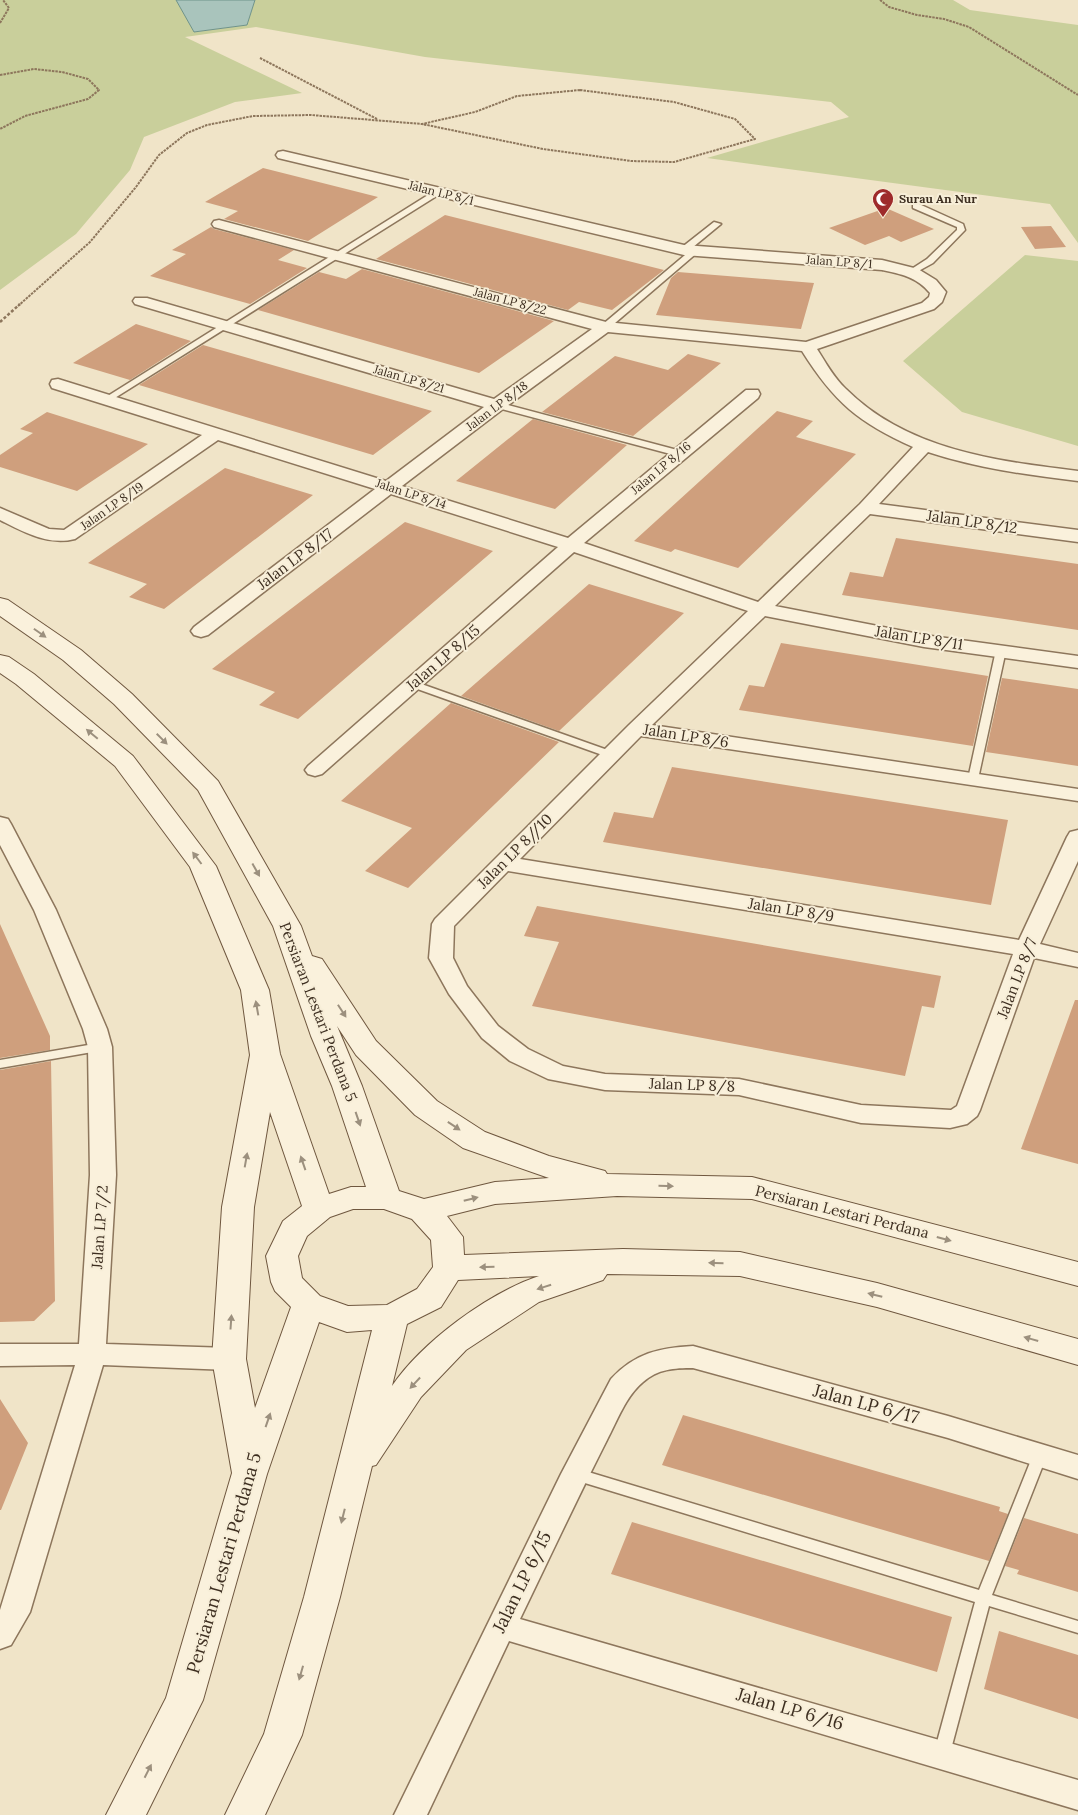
<svg xmlns="http://www.w3.org/2000/svg" width="1078" height="1815" font-family="Lora,serif">
<rect width="100%" height="100%" fill="#f0e4c8"/>
<path fill="#c9cf9b" d="M0,0h176l19,32 52,-7 8,-25h698l17,10 108,15v218l-28,-39 -343,-46 142,-41 -18,-15 -406,-45 -169,-30 -71,10 117,56 -67,9 -91,35 -14,33 -54,64 -76,56z
M1025,255l53,6v185l-116,-34 -59,-51z"/>
<path fill="#a9c4bc" stroke="#6f938a" d="M176,0h79l-8,25 -53,7z"/>
<path fill="#cf9f7d" d="M263,168l115,29 -70,44 -84,-22 14,-8 -33,-9z
M886,208l48,21 -33,13 -12,-6 -24,9 -36,-17z
M445,215l219,55 -52,40 -33,-8 -11,8 -192,-51z
M1051,226l15,21 -31,2 -14,-22z
M211,227l3,2 80,21 -16,10 29,8 -57,36 -100,-28 36,-22 -14,-4z
M362,269l192,52 -75,52 -221,-63 61,-38 27,7z
M678,272l136,11 -13,46 -145,-14 15,-37z
M136,324l55,17 -61,39 -57,-17z
M203,345l229,66 -59,44 -234,-70z
M688,354l33,9 -88,73 -91,-24 73,-56 53,14z
M777,411l36,10 -17,16 60,17 -118,114 -63,-19 -4,3 -37,-11z
M47,412l101,32 -71,47 -77,-24v-12l33,-22 -13,-4z
M533,419l94,26 -72,64 -99,-28z
M225,468l88,27 -149,114 -35,-12 18,-13 -59,-21z
M405,522l88,29 -195,168 -39,-14 16,-13 -63,-23z
M896,538l182,26v66l-236,-35 8,-23 33,5z
M589,584l95,29 -125,118 -98,-35z
M781,643l207,33 -15,70 -234,-36 10,-25 15,2z
M1002,678l76,11v77l-92,-14z
M451,703l108,39 -151,146 -43,-17 47,-43 -71,-27z
M672,767l336,53 -17,85 -388,-63 11,-30 39,6z
M537,906l404,70 -7,32 -12,-2 -17,70 -373,-70 27,-64 -35,-6z
M0,924l50,112v14l-50,8z
M1075,1000h3v164l-57,-15z
M51,1061l4,240 -21,20 -34,1v-252z
M0,1399l28,44 -27,67h-1z
M683,1415l317,92 -1,4 9,3 -19,47 -327,-96z
M1024,1518l54,16v58l-61,-18 2,-4 -14,-4z
M632,1522l320,95 -15,55 -326,-98z
M999,1631l79,24v64l-94,-30z"/>
<g fill="none" stroke-linecap="round" stroke-linejoin="round">
<g stroke="#8d765c" stroke-width="3">
<path id="lane" d="M436,190l7,2 -333,209 -3,1 -4,-3z
M913,204h6l44,20 2,6 -32,33 -20,11h-3v-4l17,-11 30,-29v-3l-44,-19z
M714,222l7,2 -34,28h-6v-4z
M691,250l7,2 -90,77h-6v-4z
M497,402l184,49 1,2 -4,3 -184,-49v-4z
M1001,647l5,3 -28,129 -5,3 -5,-3 28,-129z
M413,681l203,72 1,2 -5,3 -4,-1 -199,-71 -1,-2z
M100,1043l4,1 2,3 -2,3 -104,18v-8z
M1040,1449l5,2 2,4 -55,140 86,26v12l-89,-27 -39,147 -2,5 -6,2 -6,-2 -2,-5 41,-151 -400,-122 -5,-2 -2,-4 2,-4 5,-2 404,122 54,-135 2,-4z"/>
</g>
<g stroke="#8d765c" stroke-width="3">
<path id="street" d="M283,151l401,94 198,15 36,9 18,11 10,12 -4,10 -8,7 -117,40c9,14 17,29 29,40 61,61 150,72 232,82v10c-51,-6 -101,-13 -150,-29l-49,52 199,26v12l-208,-28 -95,92 149,29 154,21v12l-154,-21 -159,-31 -113,109 426,64v12l-437,-65 -121,123 499,81 48,-103 3,-5 8,-2v31l-38,83 38,9v14l-44,-9 -54,152 -3,6 -10,8 -17,4 -89,-5 -122,-28 -134,-5 -57,-11 -38,-18 -28,-23 -33,-44 -20,-36 3,-34 3,-5 194,-194 119,-114 -174,-59 -252,222 -7,2 -7,-2 -3,-4 3,-4 250,-219 -167,-53 -183,141 -7,2 -7,-2 -3,-4 3,-4 181,-138 -157,-49 -143,99c-27,7 -51,-7 -75,-19v-12l49,21 15,1 138,-95 -150,-47 -2,-4 2,-4 6,-1 328,102 98,-74 -349,-103 -2,-3 2,-3h12l347,101 98,-70 -378,-102 -2,-3 2,-3 5,-1 387,102 200,20 116,-39 7,-6 1,-4c-13,-16 -29,-19 -48,-23l-198,-15 -406,-97 -2,-3 2,-3zM608,332l194,19c32,51 57,72 111,96l-53,57 -102,98 -174,-59 174,-145 2,-4 -2,-4h-12l-178,148 -166,-52 101,-77zM508,871l505,83 -56,152 -6,4 -90,-5 -122,-26 -134,-5 -42,-8 -35,-17 -30,-23 -31,-40 -14,-28 1,-32z
M0,817l8,2 3,5 45,86 51,119 5,18 4,128 -10,169 123,4 10,4 4,7 -4,7 -10,4 -126,-5 -73,247 -19,33 -11,4v-39l75,-245 -75,1v-22h79l11,-169 -2,-128 -5,-18 -49,-119 -34,-65z
M693,1346l255,70 130,39v24l-130,-41 -255,-70c-19,0 -35,1 -50,14 -17,14 -26,39 -36,58 -30,59 -58,119 -87,179l558,161v30l-569,-169 -82,174h-33l167,-341 50,-95c24,-26 48,-31 82,-33z"/>
</g>
<g stroke="#6f573f" stroke-width="2">
<path id="secondary" d="M0,598l8,2 73,50 51,44 86,87 83,145 11,30 10,3 54,82 61,60 48,31 64,24 56,15 2,3 145,3 326,85v24l-326,-87 -135,-3 -122,8 -48,12 16,21 1,18 159,-6 117,3 137,31 201,56v26l-201,-58 -137,-31 -133,-2 -4,6 -64,22 -73,48 -45,47 -45,68 -4,1 -32,131 -38,138 -37,80h-40l39,-81 40,-137 68,-267 -25,2 -28,-10 -52,152 -64,226 -57,115h-40l60,-117 66,-225 -20,-114 10,-152 28,-152 -9,-65 -51,-123 -75,-101 -99,-82 -16,-11v-18l9,2 25,17 99,82 83,110 53,124 11,64 49,140 22,-7h15l-34,-101 -21,-50 -38,-110 -75,-136 -84,-86 -51,-44 -63,-44zM337,1026l19,29 59,60 48,33 86,30 -54,4 -71,17 -25,-8 -37,-105zM270,1112l32,94 -19,15 -17,35 5,26 4,9 16,16 -36,101 -9,-49 8,-152zM353,1209h31l28,10 19,21 2,27 -16,22 -30,16 -39,1 -28,-10 -18,-18 -4,-22 9,-20 23,-19zM539,1276c-51,17 -117,66 -147,110l15,-62 34,-17 17,-27z"/>
</g>
<path stroke="#8d765c" stroke-width="2" stroke-dasharray="2.5 1" stroke-linecap="butt" d="M880,0l9,7 28,8 27,4 25,8 109,68
M0,23l9,-15 -6,-8
M260,58l117,61
M0,75l34,-6 28,3 26,7 11,11 -11,9 -63,17 -25,13
M580,90l94,12 61,17 20,20 -81,23 -43,-1 -88,-12 -121,-25 53,-12 42,-16z
M18,306l72,-64 46,-55 23,-32 28,-22 20,-8 46,-9 58,-1 111,9"/>
<path stroke="#8d765c" stroke-width="2.5" stroke-dasharray="3 2" stroke-linecap="butt" d="M0,322l20,-18"/>
<use href="#lane" fill="#faf1dc" fill-rule="evenodd"/>
<use href="#street" fill="#faf1dc" fill-rule="evenodd"/>
<use href="#secondary" fill="#faf1dc" fill-rule="evenodd"/>
</g>
<defs><path id="oneway-solid" d="M-6-.8H1V-3.2L6.5 0L1 3.2V.8H-6Z" transform="scale(1.25)"/></defs>
<g fill="#9c907e">
<use href="#oneway-solid" transform="translate(40 633) rotate(35)"/>
<use href="#oneway-solid" transform="translate(92 734) rotate(-140)"/>
<use href="#oneway-solid" transform="translate(162 739) rotate(45)"/>
<use href="#oneway-solid" transform="translate(197 858) rotate(-127)"/>
<use href="#oneway-solid" transform="translate(256 870) rotate(61)"/>
<use href="#oneway-solid" transform="translate(257 1008) rotate(-100)"/>
<use href="#oneway-solid" transform="translate(342 1011) rotate(57)"/>
<use href="#oneway-solid" transform="translate(358 1119) rotate(71)"/>
<use href="#oneway-solid" transform="translate(454 1126) rotate(34)"/>
<use href="#oneway-solid" transform="translate(246 1160) rotate(-80)"/>
<use href="#oneway-solid" transform="translate(303 1163) rotate(-109)"/>
<use href="#oneway-solid" transform="translate(666 1186) rotate(1)"/>
<use href="#oneway-solid" transform="translate(471 1199) rotate(-14)"/>
<use href="#oneway-solid" transform="translate(944 1239) rotate(15)"/>
<use href="#oneway-solid" transform="translate(716 1263) rotate(-179)"/>
<use href="#oneway-solid" transform="translate(487 1267) rotate(178)"/>
<use href="#oneway-solid" transform="translate(544 1287) rotate(162)"/>
<use href="#oneway-solid" transform="translate(875 1295) rotate(-166)"/>
<use href="#oneway-solid" transform="translate(231 1322) rotate(-86)"/>
<use href="#oneway-solid" transform="translate(1031 1339) rotate(-164)"/>
<use href="#oneway-solid" transform="translate(415 1383) rotate(133)"/>
<use href="#oneway-solid" transform="translate(268 1420) rotate(-71)"/>
<use href="#oneway-solid" transform="translate(343 1516) rotate(104)"/>
<use href="#oneway-solid" transform="translate(301 1673) rotate(106)"/>
<use href="#oneway-solid" transform="translate(148 1771) rotate(-63)"/>
</g>
<defs>
<g id="mosque-pin" transform="scale(1.125)"><path d="M0 17L-7.5 6A9.5 9.5 0 1 1 7.5 6Z" fill="#9e2a2b" stroke="#f7eed8"/><path d="M3.5-4.9A6 6 0 1 0 3.5 4.9A5 5 0 1 1 3.5-4.9Z" fill="#fff"/></g>
</defs>
<g fill-rule="evenodd">
<use href="#mosque-pin" x="883" y="199"/>
</g>
<g text-anchor="middle" stroke-width="4" stroke-linejoin="round" paint-order="stroke">
<g font-size="12" fill="#3d2e20" stroke="#f7eed8">
<text transform="translate(441 193) rotate(14)" y="4">Jalan LP 8/1</text>
<text transform="translate(839 262) rotate(4)" y="4">Jalan LP 8/1</text>
<text transform="translate(510 301) rotate(15)" y="4">Jalan LP 8/22</text>
<text transform="translate(409 379) rotate(16)" y="4">Jalan LP 8/21</text>
<text transform="translate(497 406) rotate(-37)" y="4">Jalan LP 8/18</text>
<text transform="translate(661 468) rotate(-40)" y="4">Jalan LP 8/16</text>
<text transform="translate(411 494) rotate(18)" y="4">Jalan LP 8/14</text>
<text transform="translate(112 506) rotate(-35)" y="4">Jalan LP 8/19</text>
</g>
<g font-size="12" font-weight="bold" fill="#3d2e20" stroke="#f7eed8" text-anchor="start">
<text x="899" y="203">Surau An Nur</text>
</g>
<g font-size="15" fill="#3d2e20" stroke="#f7eed8">
<text transform="translate(972 522) rotate(8)" y="5">Jalan LP 8/12</text>
<text transform="translate(295 559) rotate(-37)" y="5">Jalan LP 8/17</text>
<text transform="translate(919 638) rotate(9)" y="5">Jalan LP 8/11</text>
<text transform="translate(443 658) rotate(-41)" y="5">Jalan LP 8/15</text>
<text transform="translate(686 736) rotate(9)" y="5">Jalan LP 8/6</text>
<text transform="translate(515 851) rotate(-45)" y="5">Jalan LP 8//10</text>
<text transform="translate(791 910) rotate(9)" y="5">Jalan LP 8/9</text>
<text transform="translate(1017 978) rotate(-69)" y="5">Jalan LP 8/7</text>
<text transform="translate(318 1012) rotate(69)" y="5">Persiaran Lestari Perdana 5</text>
<text transform="translate(692 1085) rotate(2)" y="5">Jalan LP 8/8</text>
<text transform="translate(842 1212) rotate(14)" y="5">Persiaran Lestari Perdana</text>
<text transform="translate(100 1227) rotate(-86)" y="5">Jalan LP 7/2</text>
</g>
<g font-size="18" fill="#3d2e20" stroke="#f7eed8">
<text transform="translate(866 1404) rotate(15)" y="6">Jalan LP 6/17</text>
<text transform="translate(224 1563) rotate(-74)" y="6">Persiaran Lestari Perdana 5</text>
<text transform="translate(522 1582) rotate(-64)" y="6">Jalan LP 6/15</text>
<text transform="translate(790 1709) rotate(16)" y="6">Jalan LP 6/16</text>
</g>
</g>
</svg>
